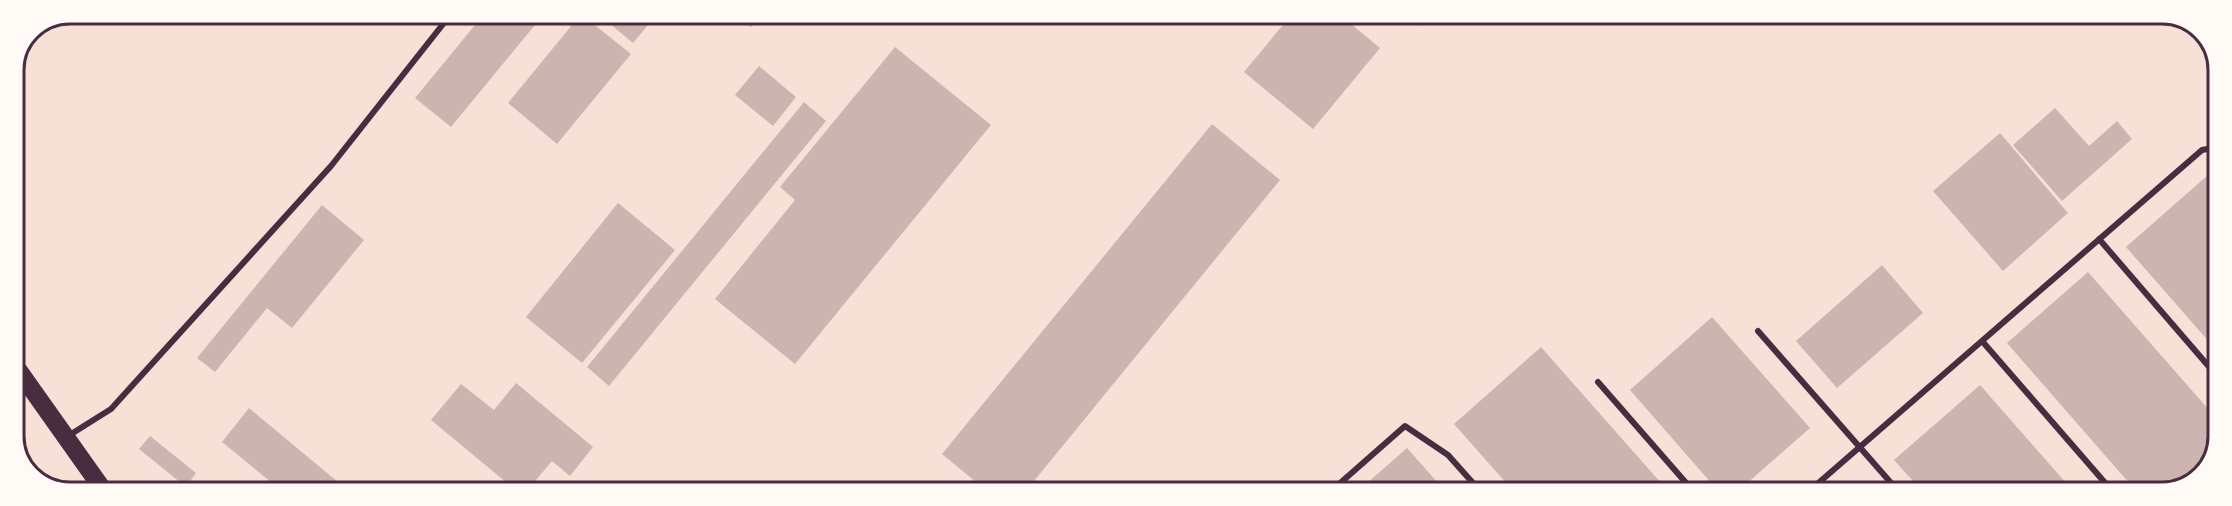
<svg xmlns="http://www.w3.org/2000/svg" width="2232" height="506" font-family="'Noto Serif',serif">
<rect width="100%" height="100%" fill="#f7e1d7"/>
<path fill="#ccb4b1" d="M484,14h60l-93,113 -36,-29z
M581,14l50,40 -74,90 -49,-41z
M606,14h51l-24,29 -30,-25z
M735,14h26l-10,13z
M1292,14h47l41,34 -67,81 -69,-57z
M1402,14h24l-9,12z
M895,47l96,78 -196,239 -80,-65 80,-99 -15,-13z
M759,66l37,31 -23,29 -38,-31z
M804,102l22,19 -217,265 -22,-19z
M2055,108l34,38 28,-25 15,18 -70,62 -49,-56z
M1212,124l68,56 -255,312h-37l-46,-38z
M2000,133l68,80 -65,58 -70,-80z
M2208,175l10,11v166l-92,-105z
M618,203l57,47 -93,113 -56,-46z
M322,205l42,35 -72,88 -25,-20 -52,64 -18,-14z
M1882,265l41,48 -86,75 -41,-47z
M2088,272l129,147v29l-20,33 -34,11h-26l-130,-149z
M1712,317l98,111 -73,64h-18l-89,-102z
M1541,347l128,145h-155l-60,-68z
M516,383l77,64 -23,29 -18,-15 -26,31h-8l-87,-72 30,-36 33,26z
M1980,385l94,107h-151l-29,-32z
M249,408l101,84 -68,-1 -60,-49z
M150,436l46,37 -10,14 -47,-38z
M1407,448l39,44h-89z"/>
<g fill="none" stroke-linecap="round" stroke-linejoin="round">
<path stroke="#4a2c40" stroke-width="6" d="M2099,239l118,137
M1758,331l141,161
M1982,341l131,151
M1598,382l96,110
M68,436l43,-27 220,-243 120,-152
M1330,492l75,-66 43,29 33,37
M1808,492l394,-342 16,-3"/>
<path stroke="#4a2c40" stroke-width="18" d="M14,364l90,127"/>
</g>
<path d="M0 0H2232V506H0ZM70 24H2162A46 46 0 0 1 2208 70V436A46 46 0 0 1 2162 482H70A46 46 0 0 1 24 436V70A46 46 0 0 1 70 24Z" fill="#fffaf5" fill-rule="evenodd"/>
<path fill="none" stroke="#4a2c40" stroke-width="3" d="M70 24H2162A46 46 0 0 1 2208 70V436A46 46 0 0 1 2162 482H70A46 46 0 0 1 24 436V70A46 46 0 0 1 70 24Z"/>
</svg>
